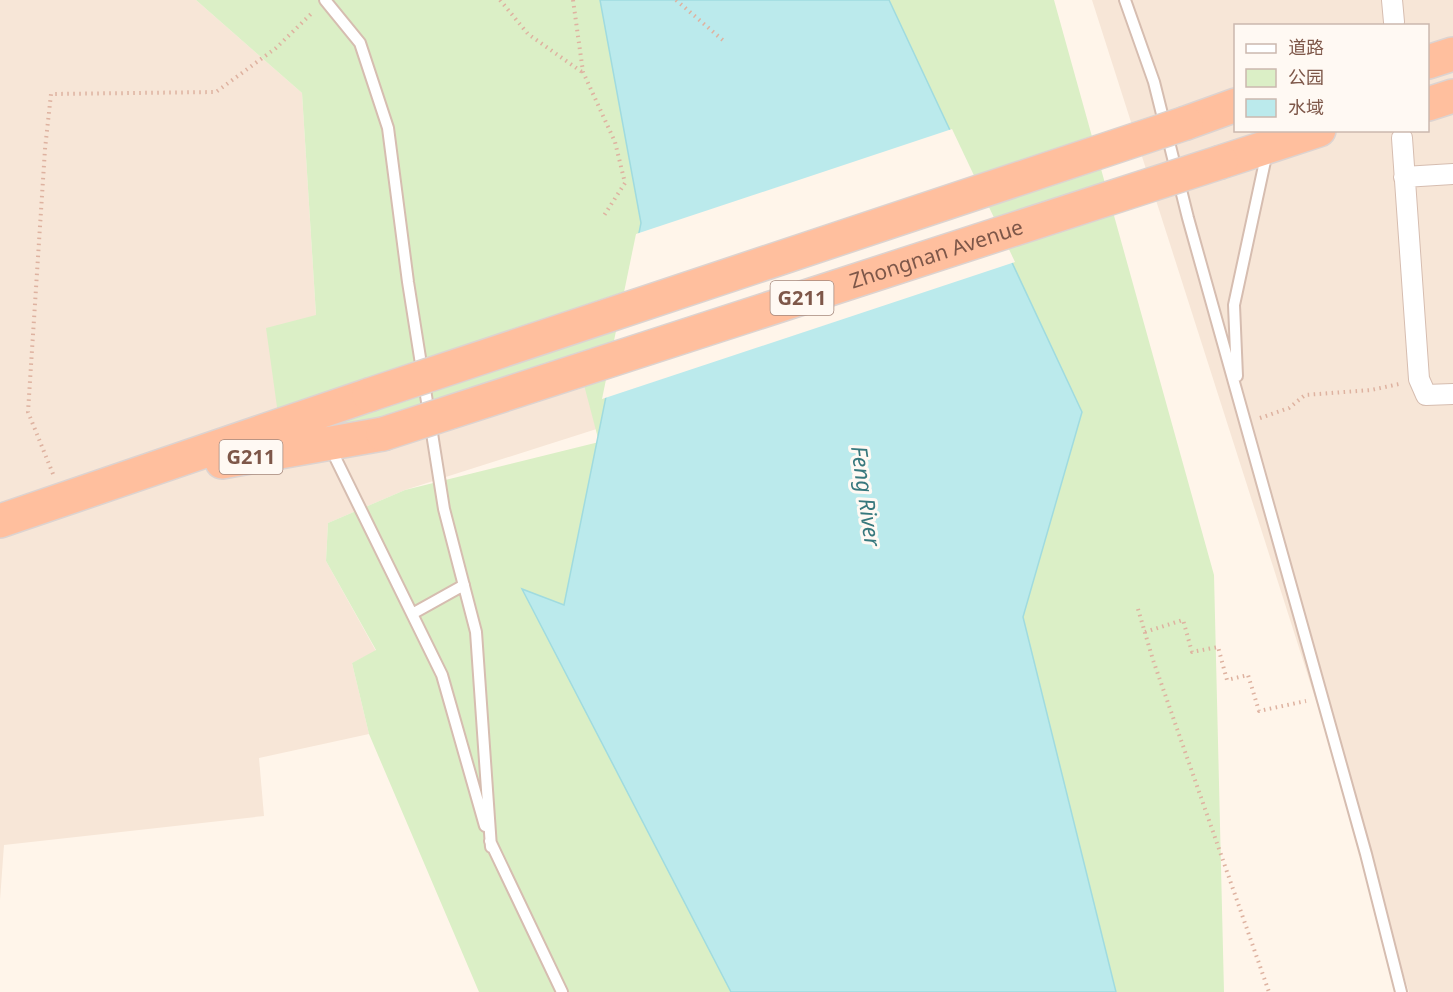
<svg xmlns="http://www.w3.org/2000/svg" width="1453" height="992" font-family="'Noto Sans','Noto Sans SC',sans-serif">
<rect width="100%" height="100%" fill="#fff5ea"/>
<path fill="#f7e6d7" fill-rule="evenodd" d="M0,0h196l106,93 14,222 275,42 62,54 -248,79 -77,33 -2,38 50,90 -24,12 17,71 -110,24 5,58 -260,29 -4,55z
M1092,0h361v992h-44zM1236,26h192v104h-192z"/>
<path fill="#dbefc6" d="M196,0h858l160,575 10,417h-745l-110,-258 -17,-71 24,-13 -50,-89 2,-38 77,-33 194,-48 -21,-80 -126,42 -170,39 -16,-115 50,-13 -14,-222z"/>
<path fill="#bbeaec" stroke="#a0dbdf" stroke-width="1.5" d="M600,0h289l193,412 -59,205 93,375h-385l-209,-403 42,16 77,-382z"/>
<path fill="#fff5ea" d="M952,129l63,133 -413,137 34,-165z"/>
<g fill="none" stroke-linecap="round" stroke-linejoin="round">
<g stroke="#d6bdb0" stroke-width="14">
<path id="service" d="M325,0l35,43 28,85 20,154 36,227 32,123 15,215
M1125,0l29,82 34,136 178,636 35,138
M1237,376l-3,-71 33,-153
M330,447l112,228 43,151
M412,614l52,-29
M490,841l72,151"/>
</g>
<g stroke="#d6bdb0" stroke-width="22">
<path id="minor" d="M1392,0l2,22
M1402,138l17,241 7,16 27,-1
M1404,177l49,-3"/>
</g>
<g stroke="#ddd3d0" stroke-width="36">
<path id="trunk" d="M1428,62l25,-8
M1428,104l25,-8
M1186,123l50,-18
M1221,162l98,-32
M222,462l161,-28
M0,521l369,-126"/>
</g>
<path stroke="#deb2a0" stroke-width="4" stroke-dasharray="1.5 4.5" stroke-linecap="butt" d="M500,0l28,34 54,38
M573,0l10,72 32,70 10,41 -22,34
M676,0l49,42
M1260,418l29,-10 16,-13 66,-5 28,-6
M53,474l-25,-62 17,-263 6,-55 165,-2 60,-44 37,-36
M1138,609l15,51 116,332
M1145,632l38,-12 9,32 26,-5 9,33 21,-5 11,36 47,-10"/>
<use href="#service" stroke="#fff" stroke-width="10"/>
<use href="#minor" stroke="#fff" stroke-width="20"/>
<use href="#trunk" stroke="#ffbf9e" stroke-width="33"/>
<g stroke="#ddd3d0" stroke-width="36" stroke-linecap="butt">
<g id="trunk-bridge">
<path d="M369,395l817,-272"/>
<path id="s1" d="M383,434l838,-272"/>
</g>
</g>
<use href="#trunk-bridge" stroke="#ffbf9e" stroke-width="33"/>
</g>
<g text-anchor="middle" stroke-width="6" stroke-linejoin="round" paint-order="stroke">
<g fill="#fff9f3" stroke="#a5887c" stroke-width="1.5">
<rect x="770.5" y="281" width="63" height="34" rx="4.5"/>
<rect x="219.5" y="440" width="63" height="34" rx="4.5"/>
</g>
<g font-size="20" font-weight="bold" fill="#7e5749">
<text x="802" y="305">G211</text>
<text x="251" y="464">G211</text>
</g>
<g font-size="21" fill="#7e5749" stroke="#fff9f3">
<text dy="7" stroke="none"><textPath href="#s1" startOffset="582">Zhongnan Avenue</textPath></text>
</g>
<g font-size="22" font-style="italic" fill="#37787d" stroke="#fff9f3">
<text transform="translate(866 496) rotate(82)" y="8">Feng River</text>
</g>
</g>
<rect x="1234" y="24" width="195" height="108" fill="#fff9f3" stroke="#cbb8af" stroke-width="1.5"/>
<rect x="1246" y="44" width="30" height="9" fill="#ffffff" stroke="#cbb8af" stroke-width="1.5"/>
<text x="1288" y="54" font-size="18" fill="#7e5749">道路</text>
<rect x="1246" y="69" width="30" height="18" fill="#dbefc6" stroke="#cbb8af" stroke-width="1.5"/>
<text x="1288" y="84" font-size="18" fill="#7e5749">公园</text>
<rect x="1246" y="99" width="30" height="18" fill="#bbeaec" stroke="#cbb8af" stroke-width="1.5"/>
<text x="1288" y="114" font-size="18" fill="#7e5749">水域</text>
</svg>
